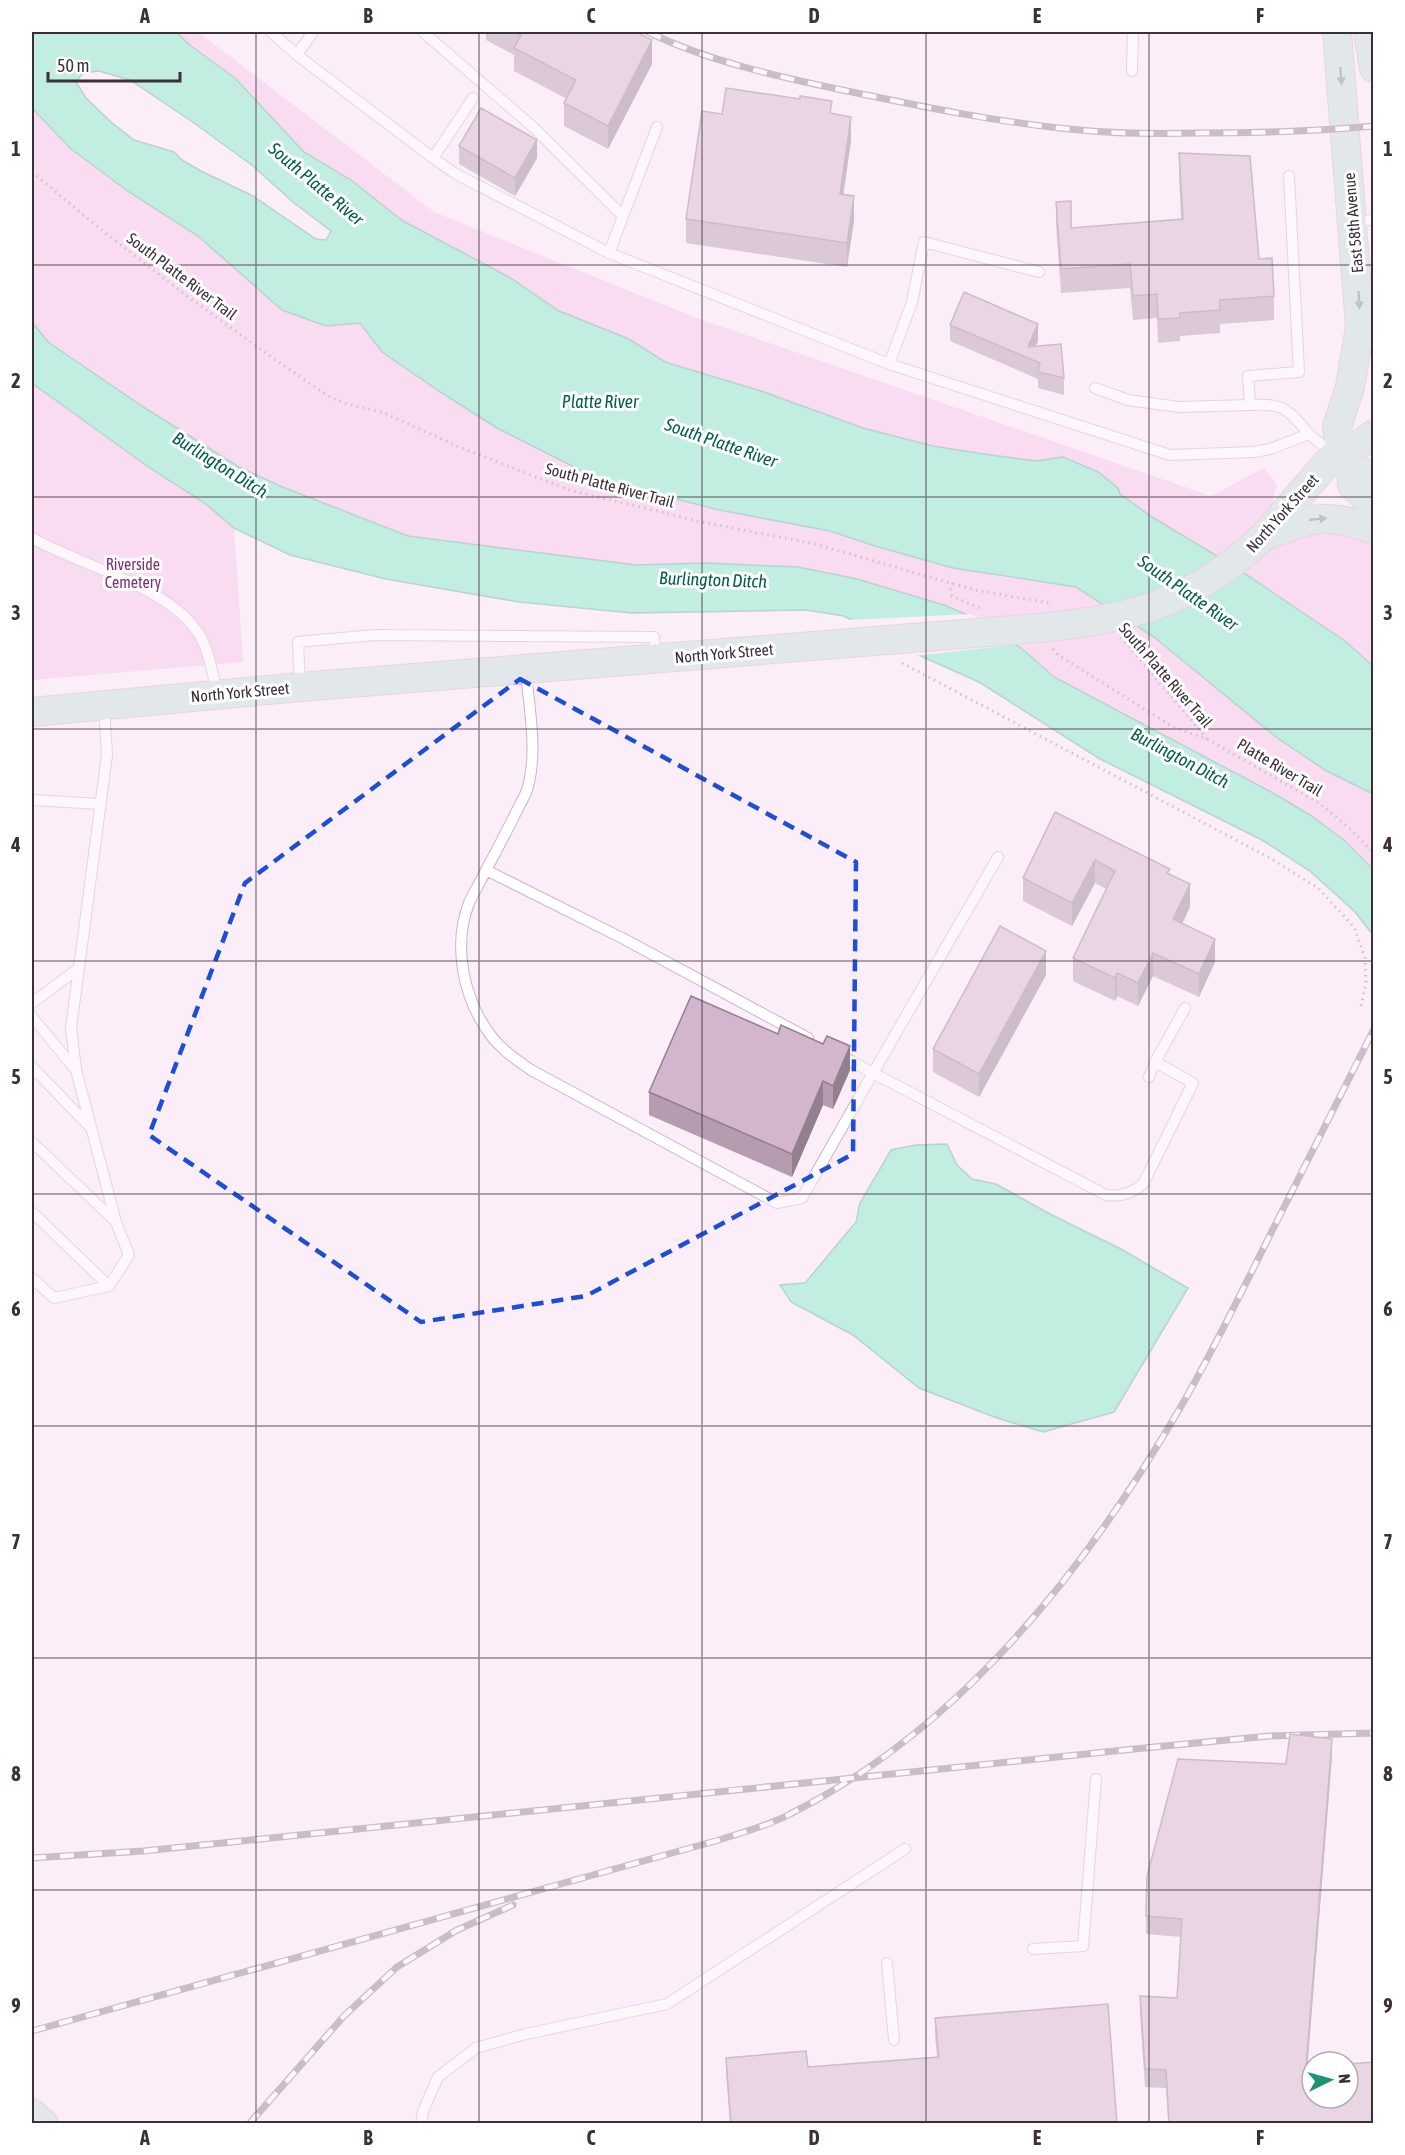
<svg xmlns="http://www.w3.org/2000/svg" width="1405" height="2155" font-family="'Asap Condensed',sans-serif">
<rect width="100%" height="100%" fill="#fbeef8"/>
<path fill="#f5c4eb" d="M176,32h22l236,180 260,105 517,179 53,-28 13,16 -13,52 49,-8 60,14v124l-28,-25 -146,-97 -47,-27 -32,-23 -22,-22 -35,-15 -27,4 -53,-7 -50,-8 -70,-18 -102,-37 -96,-29 -36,-23 -70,-28 -50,-34 -106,-56 -52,-41 -47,-28 -69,-74 -44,-32z
M32,108l38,40 59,44 69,44 84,74 44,16 34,-3 22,29 60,41 55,35 101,51 121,31 111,21 45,15 121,30 79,11 79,50 219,157v75l-29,-29 -34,-25 -37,-22 -219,-116 -27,-24 -30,-23 -53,-25 -87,-26 -59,-12 -92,-4 -70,2 -228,-29 -128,-50 -41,-19 -94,-59 -97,-66 -16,-20z
M32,383l115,83 59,38 28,24 9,134 -211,18z"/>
<path fill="#7deac6" stroke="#69b29c" stroke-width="1.5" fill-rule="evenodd" d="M32,32h144l15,14 44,32 69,74 47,28 52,41 106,56 50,34 70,28 36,23 96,29 102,37 70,18 50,8 53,7 27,-4 35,15 20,16 2,6 32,23 80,48 113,76 28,25v128l-48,-24 -49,-33 -122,-100 -78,-50 -123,-19 -78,-22 -45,-15 -111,-21 -121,-31 -101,-51 -55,-35 -60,-41 -22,-29 -34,3 -44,-16 -84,-74 -69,-44 -59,-44 -38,-40zM99,71l31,9 64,43 59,43 41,37 37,28 -5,9 -10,-1 -63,-43 -52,-25 -19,-11 -8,-8 -40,-12 -23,-18 -25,-24 -10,-16 7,-9z
M32,322l16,20 97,66 94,59 41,19 128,50 228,29 70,-2 92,4 59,12 87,26 28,12 25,13 30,23 27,24 219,116 37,22 34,25 29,29v66l-18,-23 -45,-41 -48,-31 -162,-81 -121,-77 -54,-24 -81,-42 -38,-6 -174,3 -113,-11 -133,-23 -96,-24 -56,-27 -28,-24 -59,-38 -115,-83z
M947,1144l10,21 15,14 24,5 54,30 71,35 67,39 -74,124 -71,20 -46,-14 -78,-30 -66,-53 -62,-33 -11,-17 25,-2 51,-61 4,-19 31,-53 24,-5z"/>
<path fill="#fbeef8" d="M971,614l27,14 22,16 -106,12 -52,-26 -16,-10z"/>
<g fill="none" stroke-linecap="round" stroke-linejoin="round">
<g stroke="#d0b1c9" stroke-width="12">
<path id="lane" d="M271,32l26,23
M313,32l-16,23 136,103 40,-60
M423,32l110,95 90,89
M1132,71l1,-39
M433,158l23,16 153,79 280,111
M1354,221l20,-1
M609,253l48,-126
M1039,272l-115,-30 -12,60 -23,62 281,91 84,-3 16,-3 39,-15 24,20
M1095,388l33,12 51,7 71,-2 -2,-29 51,-4 -10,-196
M1250,405c35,-2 37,4 59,29
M32,538c48,28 150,51 172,106 7,15 9,33 13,49
M526,671c3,39 13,84 0,122 -13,25 -26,52 -40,77 -5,11 -12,22 -17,33 -17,44 -5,98 23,134 11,14 25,23 39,33l246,133 25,-5 71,-125 -35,-19
M300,687l-2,-45 76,-7 280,2 2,20
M32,800l67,4
M998,857l-125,216 233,122c14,2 26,-1 37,-11l50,-101 -38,-21 30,-54
M486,870l138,69 184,99
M32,1003l47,-35 28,-213 -3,-50
M32,1017l44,53 40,152 13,33 -20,31 -55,12 -22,-20
M32,1067l58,60
M76,1069l-5,-41 8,-60
M1149,1077l6,-15
M32,1142l84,80
M32,1212l77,74
M1033,1949l50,-3 13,-167
M887,1963l7,77
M421,2124l2,-13 15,-34 38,-29 50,-14 141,-30 238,-155"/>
</g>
<g stroke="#d0b1c9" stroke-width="30">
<path id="secondary" d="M1337,32l23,295 -10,60 -13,40 3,21
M1368,32l6,36
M1334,455l17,17 13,1 10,9
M1351,472l1,13 22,21
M1264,536l76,-88 19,-3 15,-11
M1266,536c47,-18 58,-25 108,-6
M32,712l268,-25 738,-59
M32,2113l12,11"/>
</g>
<path stroke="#9a8d97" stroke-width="3" stroke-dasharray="1.5 4.5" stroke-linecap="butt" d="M32,172l67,56 88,68 90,65 51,35 19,8 35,8 75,34 112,44 133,32 113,22 160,46 74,13
M953,583l-2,6 1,7 30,13
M1121,637l86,102
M1053,649l5,6 115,72 34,12 112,64 29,24 26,26
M902,663l368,195 48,30 36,39 11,31 1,25 -5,23"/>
<use href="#lane" stroke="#fff" stroke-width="10"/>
<use href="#secondary" stroke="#c4e1d8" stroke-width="28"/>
<g stroke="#8e818b" stroke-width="7">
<path id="rail" d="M648,32c62,30 132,45 199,59 77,16 154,32 232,39 41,4 82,4 123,3 57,0 114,-2 172,-7
M32,1858l111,-7 79,-8 922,-95 125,-12 105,-3
M32,2031l687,-191c24,-8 49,-14 71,-26 172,-86 298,-247 393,-411 32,-56 60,-114 89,-172 34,-67 68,-135 102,-202
M249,2124l95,-108 53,-49 60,-37 56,-25"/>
</g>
<use href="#rail" stroke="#fff" stroke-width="4.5" stroke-dasharray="14" stroke-linecap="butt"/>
<g stroke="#d0b1c9" stroke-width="30" stroke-linecap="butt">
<path id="secondary-bridge" d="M1038,628c95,-9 155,-25 226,-92"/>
</g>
<use href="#secondary-bridge" stroke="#c4e1d8" stroke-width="28"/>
</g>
<path fill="#b69cb1" d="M486,32h150l16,32 -44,85 -44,-23v-23l3,-4 -53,-28v-16l-28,-15z
M722,114h110l19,26 -8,55 11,25 -7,47 -161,-24v-24z
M459,146l78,12 -22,38 -56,-32z
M1179,153l80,106 15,37v24l-54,4v9l-40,3v5l-22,2 -1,-25 -24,2 -3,-32 -69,5 -5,-67v-24l15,26 110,-9 -2,-42z
M950,325l88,16 -2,5 28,32v17l-26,-7v-9l-88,-38z
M1055,812l115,63 20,32 -8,17 33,38 -16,35 -46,-21 -15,30 -21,-10 -2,5 -42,-20v-23l33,-69 -11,-6 -23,43 -49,-25v-23z
M1046,975l-67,122 -46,-25v-23z
M850,1070l-17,39 -10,-4 -31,72 -143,-62v-23z
M1332,1756l-25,311 -139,55 -2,-34 -21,-1 -5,-73v-18l37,2 4,-61 -35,-3v-18l140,-152z
M935,2018l182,106h-387l-4,-49v-17l82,9 129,-9 -2,-22z"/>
<path fill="#947f90" d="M652,40v24l-44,85v-23z
M851,117v23l-11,78v-24z
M537,140v18l-22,38v-18z
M854,196v24l-7,47v-24z
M1038,324v17l-8,18 -2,-12z
M1095,860v23l-23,43v-23z
M1190,884v23l-17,35v-23z
M1215,939v23l-16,35v-23z
M1046,951v24l-67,122v-23z
M1153,953v23l-15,30v-23z
M1117,973v23l-2,5v-23z
M850,1046v24l-17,39v-23z
M823,1081v24l-31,72v-23z
M1332,1739v17l-26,329v-18z"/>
<path fill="#d4b5ce" stroke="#947f90" stroke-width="1.5" d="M514,32h122l16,8 -44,86 -44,-23 12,-23 -62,-32 7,-13z
M726,88l74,11v-3l32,5 -2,12 21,4 -11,77 14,2 -7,47 -161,-24 16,-108 20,3z
M481,108l56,32 -22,38 -56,-32z
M1179,153l71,3 9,103 13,-1 2,38 -54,4v10l-40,3v5l-22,1 -1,-25 -24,2 -3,-32 -69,5 -5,-67 15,-1v27l112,-9z
M964,292l74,32 -10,23 33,-3 3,34 -26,-6 2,-9 -90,-38z
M1055,812l115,57 -3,4 23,11 -17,35 42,20 -16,35 -46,-21 -15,30 -21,-10 -2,5 -42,-20 42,-87 -20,-11 -23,43 -49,-25z
M1000,926l46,25 -67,123 -46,-25z
M691,996l87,38 3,-9 42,19 4,-8 23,10 -17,40 -10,-5 -31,73 -143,-62z
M1290,1734l42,5 -26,328h6v31h36v-34l26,-2v62h-235l30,-2 -3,-52 -21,-1 -5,-73 37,2 5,-79 -36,-3 1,-40 31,-117 108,5z
M1108,2004l9,120h-386l-5,-66 80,-7 2,16 131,-10 -4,-39z"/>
<defs><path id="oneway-solid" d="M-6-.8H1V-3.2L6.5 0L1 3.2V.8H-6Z" transform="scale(1.5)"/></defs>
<g fill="#808888">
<use href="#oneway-solid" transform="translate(1341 76) rotate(85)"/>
<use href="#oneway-solid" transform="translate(1359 300) rotate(87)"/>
<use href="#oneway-solid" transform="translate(1318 519) rotate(-6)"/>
</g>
<path d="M0 0H1405V2155H0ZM520,679l336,183 -3,292 -267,142 -165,26 -272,-187 96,-252z" fill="#fbeef8" fill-opacity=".55" fill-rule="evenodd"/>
<path fill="none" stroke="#1d4ed8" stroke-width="4.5" stroke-dasharray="12 8" stroke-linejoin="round" d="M520,679l336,183 -3,292 -267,142 -165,26 -272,-187 96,-252z"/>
<path fill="none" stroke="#3b2f39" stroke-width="1.5" stroke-opacity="0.55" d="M256,32v2092M479,32v2092M702,32v2092M926,32v2092M1149,32v2092M32,265h1342M32,497h1342M32,729h1342M32,961h1342M32,1194h1342M32,1426h1342M32,1658h1342M32,1890h1342"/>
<g text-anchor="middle" stroke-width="6" stroke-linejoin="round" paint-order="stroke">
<g font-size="16" fill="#3b2f39" stroke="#fff">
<text transform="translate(1353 223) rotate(-95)" y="6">East 58th Avenue</text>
<text transform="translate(182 276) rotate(37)" y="6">South Platte River Trail</text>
<text transform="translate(610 485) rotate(15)" y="6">South Platte River Trail</text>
<text transform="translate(1282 513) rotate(-48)" y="6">North York Street</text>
<text transform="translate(724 653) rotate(-5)" y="6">North York Street</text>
<text transform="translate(1166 675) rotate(49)" y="6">South Platte River Trail</text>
<text transform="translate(240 692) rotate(-5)" y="6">North York Street</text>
<text transform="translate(1280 767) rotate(31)" y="6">Platte River Trail</text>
</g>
<g font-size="16" fill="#7f2d74" stroke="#fff">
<text x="133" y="570">Riverside<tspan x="133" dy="18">Cemetery</tspan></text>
</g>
<g font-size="18" font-style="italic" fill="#01604a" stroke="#fff">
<text transform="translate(316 184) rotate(40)" y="6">South Platte River</text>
<text x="600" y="408">Platte River</text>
<text transform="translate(721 443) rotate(19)" y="6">South Platte River</text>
<text transform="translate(220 465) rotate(32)" y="6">Burlington Ditch</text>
<text transform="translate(713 580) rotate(2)" y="6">Burlington Ditch</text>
<text transform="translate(1188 593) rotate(35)" y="6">South Platte River</text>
<text transform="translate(1180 758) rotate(28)" y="6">Burlington Ditch</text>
</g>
</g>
<rect width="1405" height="2155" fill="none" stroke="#ffffff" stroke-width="66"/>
<g transform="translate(1330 2080) rotate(85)"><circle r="28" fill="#ffffff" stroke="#b1acb0" stroke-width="1.5"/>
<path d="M0-4.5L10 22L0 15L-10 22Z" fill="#209274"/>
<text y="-9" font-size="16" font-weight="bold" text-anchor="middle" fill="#3b2f39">N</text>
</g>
<path d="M48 72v9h132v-9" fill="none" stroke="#3b2f39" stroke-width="3"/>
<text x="57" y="72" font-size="18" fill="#3b2f39" stroke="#ffffff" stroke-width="4.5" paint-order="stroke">50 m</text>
<rect x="33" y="33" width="1339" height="2089" fill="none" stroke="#3b2f39" stroke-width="2"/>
<g font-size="20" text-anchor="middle" font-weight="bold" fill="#3b2f39">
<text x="145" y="23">A</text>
<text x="368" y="23">B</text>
<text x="591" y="23">C</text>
<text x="814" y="23">D</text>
<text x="1037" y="23">E</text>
<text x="1260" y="23">F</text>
<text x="16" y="156">1</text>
<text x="1388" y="156">1</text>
<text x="16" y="388">2</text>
<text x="1388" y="388">2</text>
<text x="16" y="620">3</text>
<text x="1388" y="620">3</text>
<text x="16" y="852">4</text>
<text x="1388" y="852">4</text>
<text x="16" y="1084">5</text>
<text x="1388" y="1084">5</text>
<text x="16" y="1316">6</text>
<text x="1388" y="1316">6</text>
<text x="16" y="1549">7</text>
<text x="1388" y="1549">7</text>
<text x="16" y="1781">8</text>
<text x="1388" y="1781">8</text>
<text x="16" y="2013">9</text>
<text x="1388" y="2013">9</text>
<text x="145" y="2145">A</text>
<text x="368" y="2145">B</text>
<text x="591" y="2145">C</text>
<text x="814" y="2145">D</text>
<text x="1037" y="2145">E</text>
<text x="1260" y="2145">F</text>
</g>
</svg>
